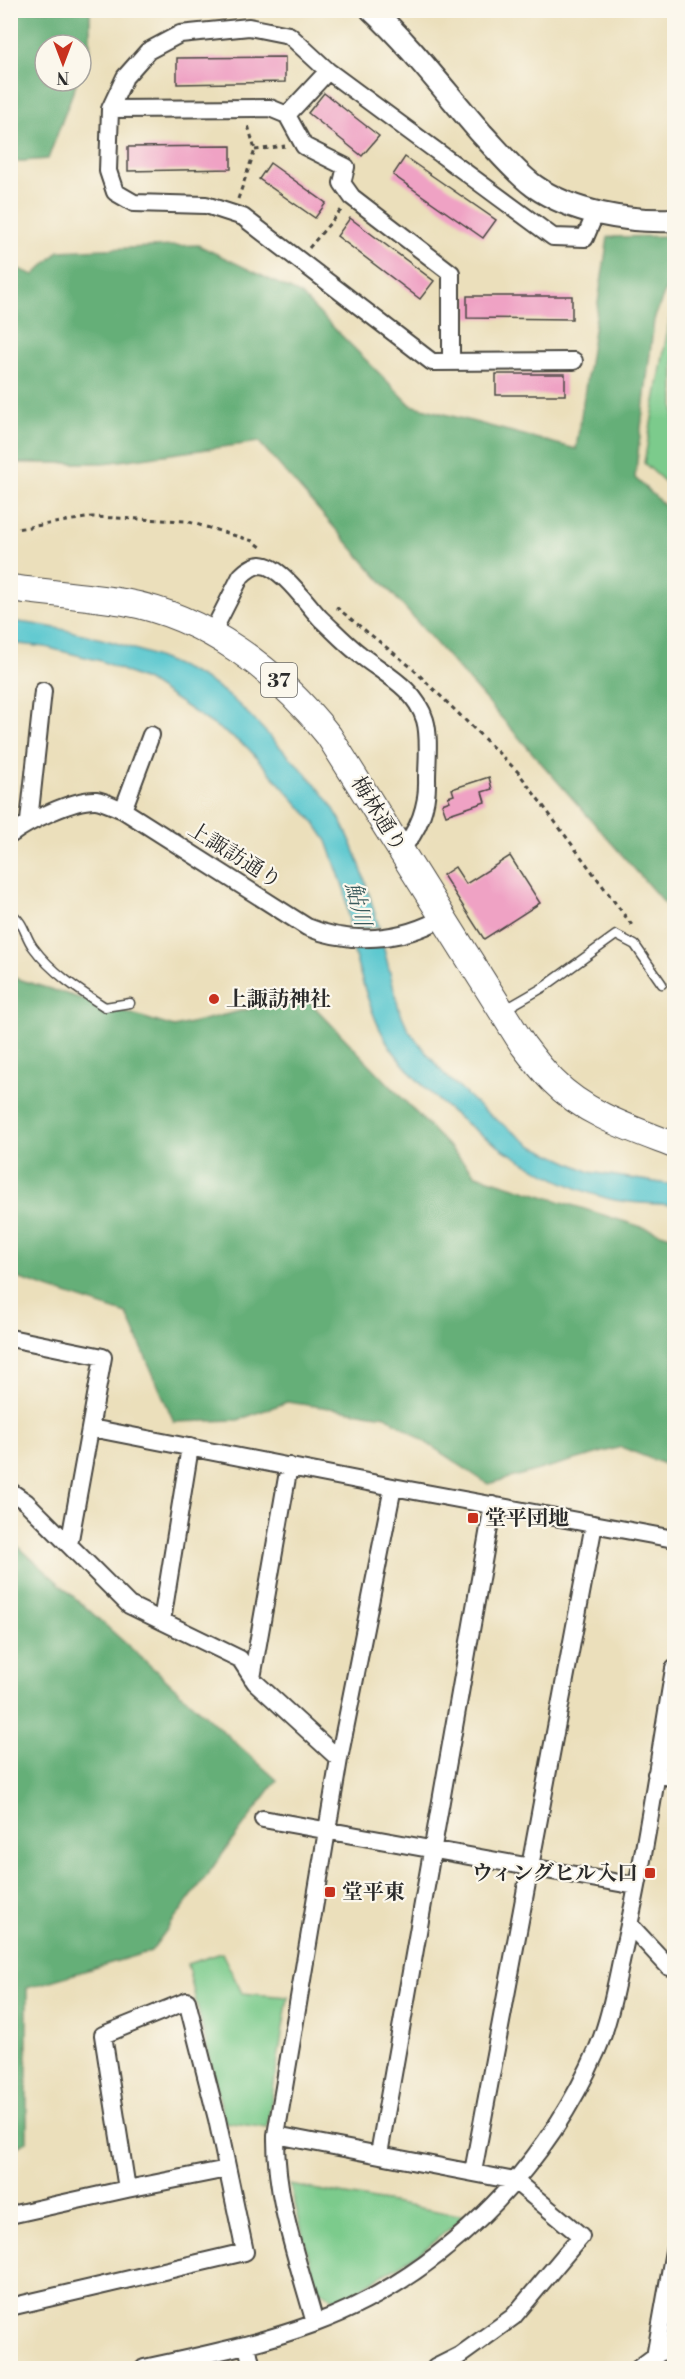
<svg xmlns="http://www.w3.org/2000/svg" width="685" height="2379" font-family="'Libre Bodoni','Noto Serif JP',serif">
<rect width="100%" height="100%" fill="#fbf7ec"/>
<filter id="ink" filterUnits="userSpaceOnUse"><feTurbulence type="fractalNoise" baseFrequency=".0167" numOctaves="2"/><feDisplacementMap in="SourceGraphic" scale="12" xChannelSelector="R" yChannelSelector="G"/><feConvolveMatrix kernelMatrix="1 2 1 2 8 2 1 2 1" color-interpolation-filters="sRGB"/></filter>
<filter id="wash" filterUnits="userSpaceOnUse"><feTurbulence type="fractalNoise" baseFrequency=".008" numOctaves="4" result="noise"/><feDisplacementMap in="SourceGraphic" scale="24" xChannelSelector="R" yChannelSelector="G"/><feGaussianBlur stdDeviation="1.35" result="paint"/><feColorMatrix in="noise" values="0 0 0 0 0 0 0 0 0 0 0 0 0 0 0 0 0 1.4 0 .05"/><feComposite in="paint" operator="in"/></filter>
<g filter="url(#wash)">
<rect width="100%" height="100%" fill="#ebdfbb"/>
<path fill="#7ccb8c" stroke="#547b5c" stroke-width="1.5" d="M674,301v189l-30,-27 27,-152z
M222,1953l20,40 46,4 -21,131 -42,-6 -38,-158z
M290,2185l175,31 -45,37 -81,48 -22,-12z"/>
<path fill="#65af78" stroke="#486d52" stroke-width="1.5" d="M11,10l79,1v37l-9,23v-26h-36v36h32l-29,78 -37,3z
M674,236v31l-20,53 -19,158 39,36v400l-415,-472 -154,21h-94v-197l23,9 25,-24 139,-6 102,49 111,111 165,44 32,-212z
M11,977l163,50 130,-31 172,179 198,62v231l-53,-21 -133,37 -102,-68 -99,-14 -49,18 -64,2 -47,-108 -116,-38z
M11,1540l266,240 -126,171 -124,37v153l-16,10z"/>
<path fill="#5ac7cf" stroke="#42797d" stroke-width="1.5" d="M11,621c61,7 140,28 195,59 30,17 53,46 77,70 19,19 42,42 55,66 20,34 29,73 41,111l-29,1 -5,-36 -18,-51 -13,-19 -67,-75 -98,-65 -48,-21 -56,-14 -34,-4z
M383,945l16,64 10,22 35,43 38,35 49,36 59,27 84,13v20c-21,-2 -47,-1 -68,-7 -74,-20 -183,-94 -222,-161 -15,-28 -23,-61 -32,-91z"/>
<g id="blocks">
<path fill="#efa2c4" d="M285,57v25l-108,2v-26z
M324,93l55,43 -17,20 -54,-43z
M231,146v23l-103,2v-24z
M405,157l91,63 -13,18 -90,-63z
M270,163l56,40 -11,15 -56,-39z
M350,218l84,63 -14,18 -83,-63z
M467,296h105v23l-105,-1z
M496,374h69v21h-69z
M489,777l3,12 -10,3 3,10 -39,13 -4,-11 8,-3 -2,-4 6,-2 -2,-6z
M510,856l30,47 -56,36 -41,-64 12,-8 11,17z"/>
</g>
</g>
<g filter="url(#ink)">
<use href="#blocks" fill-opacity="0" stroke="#484641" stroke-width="1.5"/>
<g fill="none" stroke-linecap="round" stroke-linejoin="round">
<g stroke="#484641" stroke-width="11">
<path id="lane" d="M10,913c15,9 14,22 23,34 18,25 47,44 72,60l25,-4
M504,1010l40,-23 72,-52 19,10 27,39"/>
</g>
<g stroke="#484641" stroke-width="20">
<path id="street" d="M110,109l160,-1 17,7 17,31 42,21 -4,16 10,14 99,76v89
M287,115l41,-44
M574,361l-142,1 -189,-145 -37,-12 -72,-2 -19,-11 -7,-21 2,-62 15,-32 23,-26 32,-17 69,-7 40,8 39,36 225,166 32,1 11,-26
M211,635l30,-59c6,-6 12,-11 20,-11 21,1 47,41 60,54 12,11 24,24 37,34 24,20 57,34 67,67 5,17 2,41 2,59 1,25 -8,54 -27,70
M123,810l28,-75
M29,821l14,-130
M10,835c19,-14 63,-36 86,-35 8,1 19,7 27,10l184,117c43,18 95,14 135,-9
M10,1338l93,19 -34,188
M91,1428l302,59
M10,1491l16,11 103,103 111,54 15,23 84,77
M162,1621l28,-174
M252,1678l37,-212
M656,1774l18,4
M263,1819l373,67
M629,1924l40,43 5,1
M276,2135c-1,65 22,126 39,188
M379,2154l114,-649
M473,2172l121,-648
M127,2189l100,-20
M10,2215l117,-26 -24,-154 84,-34 30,118 28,133 -235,55
M247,2345l5,23
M655,2357l19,-106
M144,2368c57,-12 114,-24 169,-44 126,-46 231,-152 284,-274 13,-30 19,-66 26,-98 22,-94 35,-189 51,-283
M435,2368l24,-12 54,-39 68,-81 -66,-55 -239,-46 63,-376 54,-272 281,52
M639,2368l35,-26"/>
</g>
<g stroke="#484641" stroke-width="26">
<path id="secondary" d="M372,10c40,37 74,83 110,124 16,17 33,38 52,52 39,27 94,36 140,34"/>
</g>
<g stroke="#484641" stroke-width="28">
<path id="primary" d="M10,588c38,5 76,8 114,14 83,15 154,69 205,134l194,309c9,12 19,25 30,36 32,33 79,48 121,64"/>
</g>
<path stroke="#484641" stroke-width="3" stroke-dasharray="4.5 4.5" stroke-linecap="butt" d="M255,150l30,-4
M238,199l17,-49 -7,-25
M309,248l33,-39
M10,530l82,-13 94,4 67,20 8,6
M336,607l75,60 107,105 116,156"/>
<use href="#lane" stroke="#fff" stroke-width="8"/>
<use href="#street" stroke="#fff" stroke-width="16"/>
<use href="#secondary" stroke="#fff" stroke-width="22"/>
<use href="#primary" stroke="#fff" stroke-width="26"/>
</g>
</g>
<g fill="#c8321e" stroke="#fbf7ec" stroke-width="2">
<circle cx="214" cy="999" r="6"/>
<rect x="467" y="1512" width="12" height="12" rx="3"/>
<rect x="644" y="1867" width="12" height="12" rx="3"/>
<rect x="324" y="1886" width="12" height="12" rx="3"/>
</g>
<g text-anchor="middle" stroke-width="4.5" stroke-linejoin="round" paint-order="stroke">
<rect fill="#fbf7ec" stroke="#696865" stroke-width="1.5" x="261" y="663" width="36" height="34" rx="4.5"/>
<g font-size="20" font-weight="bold" fill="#2b2b2b">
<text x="279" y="687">37</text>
</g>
<g font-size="21" fill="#2b2b2b" stroke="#fbf7ec">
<text transform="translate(379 814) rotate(58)" y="7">梅林通り</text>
<text transform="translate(235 855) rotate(32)" y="7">上諏訪通り</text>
</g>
<g font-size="21" font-weight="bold" fill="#2b2b2b" stroke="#fbf7ec" text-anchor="start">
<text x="226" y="1006">上諏訪神社</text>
<text x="485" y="1525">堂平団地</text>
<text x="638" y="1880" text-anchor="end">ウィングヒル入口</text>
<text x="342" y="1899">堂平東</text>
</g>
<g font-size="22" font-style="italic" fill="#395a5c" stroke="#fbf7ec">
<text transform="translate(359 904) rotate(76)" y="8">鮎川</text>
</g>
</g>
<rect width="685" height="2379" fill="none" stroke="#fbf7ec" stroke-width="36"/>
<g transform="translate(63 63) rotate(180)"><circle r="28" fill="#fbf7ec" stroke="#a8a59f" stroke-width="1.5"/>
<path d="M0-4.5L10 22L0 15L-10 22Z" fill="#c8321e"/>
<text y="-9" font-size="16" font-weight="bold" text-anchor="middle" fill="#2b2b2b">N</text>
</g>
</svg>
